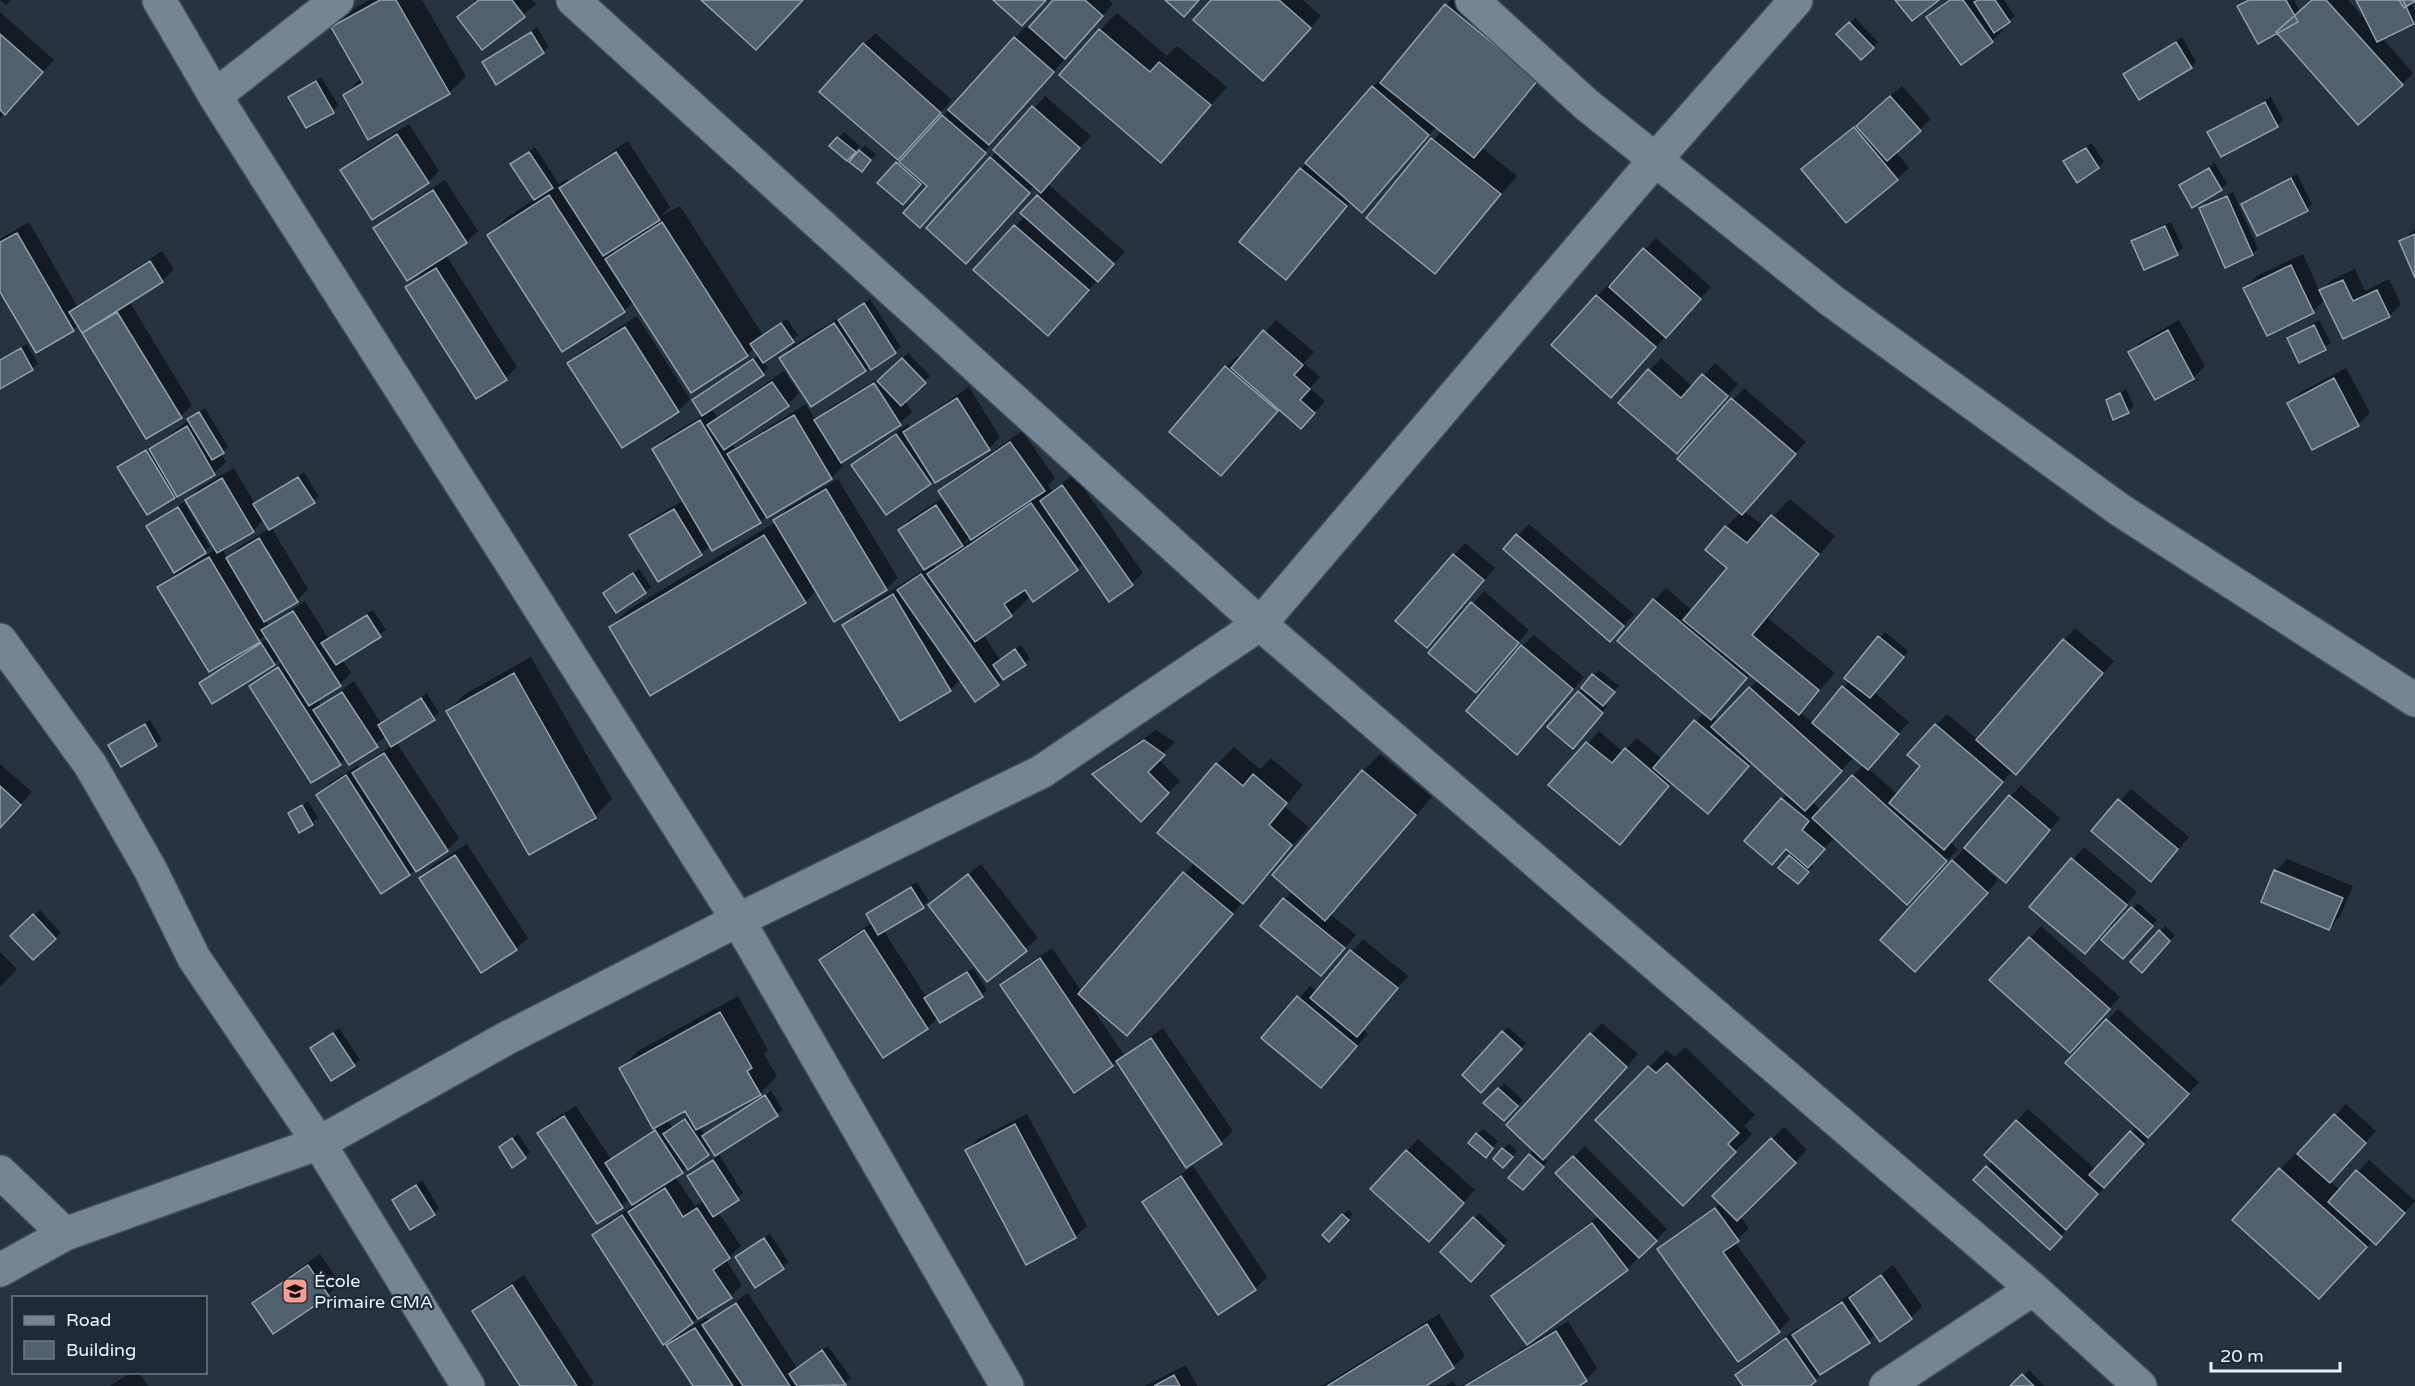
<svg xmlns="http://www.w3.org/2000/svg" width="2415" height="1386" font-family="'Varela Round',sans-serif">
<rect width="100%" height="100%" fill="#273440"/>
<path fill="#0007" fill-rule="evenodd" d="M0,0h11l-5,5z
M369,0h53l44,76 -17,17 -104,2 16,-17 -28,-50 17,-17z
M477,0h55l4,4 -53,44 -24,-31z
M1055,0h54l4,4 -36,41 -24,5 11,10 -133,154 -2,-28 -6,-5 -15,16 -29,-15 21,-22 -79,-68 43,-48 11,-11 77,67 -52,56 4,3 111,-121 11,-12 3,3z
M1213,0h90l18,16 -46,52z
M1451,0h27l76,62 -72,86 35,28 -82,96 -67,-54 74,-88 -5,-4 -63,73 -23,2 -65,77 -45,-36 60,-73 72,-82 12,-11 2,1z
M1947,0h57l11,16 -14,11 2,3 -11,11 -64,-24z
M2246,0h48l6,12 13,-12h35l20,22 -10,-22h56l-3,2 4,8v11l-33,17 31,35 -11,11 -124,-51 -39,-27z
M0,12l54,48 -54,58z
M1117,13l50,43 10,-10 50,41 -66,74 -61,-131z
M1855,18l23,24 -17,16 -23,-24z
M537,27l12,20 -6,5 -59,11z
M2182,37l14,25 -5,5 -66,7z
M321,77l18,29 -32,19 -17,-28z
M1902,86l29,33 -35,33 13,16 -12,11 -94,-10z
M1045,96l46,40 -43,48 77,68 -42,43 -108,-25 50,-54 -3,-3 20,-21 -7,-7 -57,65 13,-92z
M2271,97l12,23 -6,6 -68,6z
M409,124l30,47 -11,11 -86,-11 11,-12z
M844,132l16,14 -13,13 -16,-13z
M628,141l42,66 -9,9 19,-10 83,129 24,-16 11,16 -35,26 5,7 -5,6 -52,34 6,9 67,-46 15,22 -11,12 -56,38 3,5 71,-44 10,17 12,-12 59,-36 21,-20 22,23 -26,24 8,12 -12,11 -60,39 3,4 -12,12 -64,37 -7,7 -50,23 -9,9 -70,-18 12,-12 41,-24 -30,-51 11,-11 39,-23 -10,-14 65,-46 -5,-7 -7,7 -113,-54 -10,10 -135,-76 17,-17 29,-19 -23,-35 5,-5 18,-12 24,37 8,-5 2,2zM623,243l-9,9 -2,-4z
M2092,143l12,19 -6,5 -33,-6z
M865,145l11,9 -9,10 -7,-13z
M2215,163l12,21 -6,5 -40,-3z
M2297,174l15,30 -5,6 -64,-6z
M445,180l33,51 -12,11 -20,13 71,112 -11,11 -99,-91 17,-16 -49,-43 12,-11z
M2233,192l25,57 -6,5 -51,-45 5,-6z
M29,222l48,84 85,-55 12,18 -12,12 -33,20 63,104 -11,11 -34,21 -69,-112 -5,5 -73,-41v-50z
M2171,222l12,26 -6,5 -32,15 -12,-27 5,-5z
M2415,229v45l-14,-33z
M1656,238l55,49 -89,97 -69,-39 44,-49 12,-12 2,2z
M2303,254l17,38 13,-13 22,-10 10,22 24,-12 12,25 -12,12 -64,-17 -12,13 -68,-24 11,-12z
M870,299l31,48 -6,5 -30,18 -84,-12 11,-12z
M637,316l53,83 -12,12 -109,-48 12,-11z
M1276,320l38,32 -10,11 16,14 -10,11 15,13 -13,14 -32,-7 -47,55 -7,-96 11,-11 4,3z
M2179,320l26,46 -12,12 -63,-26 12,-11z
M2319,320l12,23 -31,18 -12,-23z
M27,344l11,20 -38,24v-29z
M1661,358l32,29 22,-24 23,21 -49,56 -69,-38z
M2346,368l24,45 -12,12 -69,-21 12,-12z
M969,387l31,50 -11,11 -55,31 -48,34 -33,-47 11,-12 44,-30 2,3z
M1744,388l62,54 -62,69 20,15 26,-27 45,37 -67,82 67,55 -35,39 13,11 37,-43 35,-48 23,19 -34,41 35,30 -41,46 30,27 24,-29 14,-41 11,-11 31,26 97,-112 39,33 -86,100 -12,12 -3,-3 -63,72 8,7 -39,42 -84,-54 -24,26 2,3 -9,11 -23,-10 12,-14 -7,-5 -40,-7 42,-48 -36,-31 -33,38 -46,-18 -42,49 -81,-46 49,-54 24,21 14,-14 25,21 42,-46 -50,-113 12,-12 27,23 36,-44 -3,-40 15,-15 -62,-53zM1750,674l8,6 -39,41 -6,-5zM1842,746l22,18 -43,46 -9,-8 40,-43 -12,-11z
M2126,389l8,17 -6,5 -21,-10z
M205,408l23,39 -7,6 5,9 -12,11 -40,24 -55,-30 34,-20z
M1022,431l33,47 -7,7 4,6 22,-17 69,99 -11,11 -48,-22 -7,7 -46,27 -20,19 -28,19 17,26 21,-15 9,13 -5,6 -27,20 -37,-5 -11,11 -106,-65 12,-12 69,-44 -25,-39 11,-12 33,-21 -4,-6 11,-11zM970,536l2,3 -7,5 -1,-1zM948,555l-12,12 -3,-4z
M234,468l21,36 49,-32 15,25 -48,30 37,62 -11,12 -32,19 3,6 37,-25 23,37 45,-28 13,20 -44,29 9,14 -11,12 -23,14 4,6 33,-24 27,42 46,-30 12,20 -43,29 63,96 -12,12 -38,24 -91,-79 12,-12 28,-18 1,3 33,-23 -5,-9 -37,27 -4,-6 -6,7 -89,-78 32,-25 -3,-4 -6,7 -73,19 67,-45 -2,-4 -7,7 -100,-54 17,-14 -28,-47 36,-24 26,45 -14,10 2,3 18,-11 -29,-49 12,-12zM264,519l5,10 -30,18 -11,11 -6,-9 31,-18z
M838,479l60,99 -12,11 -69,1 -12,12 -194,25 17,-17 148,-88 10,-13z
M1529,524l105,90 -12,14 -117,-79z
M1465,543l30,25 -68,78 27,-91z
M639,569l12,18 -6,5 -40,1z
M1484,591l45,39 -42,50 -57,-27z
M1534,635l50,42 -56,64 -6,-95z
M531,657l81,142 -17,17 -147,-105 17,-17z
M1599,670l20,16 -15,17 3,3 -29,36 1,-50z
M150,720l12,20 -40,25 -12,-20z
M1156,730l19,12 -17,17 22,22 -39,39 -47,-46 12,-11z
M1234,747l26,22 11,-11 32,27 -18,22 24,20 -182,207 -38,-31 35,52 39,-27 70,103 -12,12 -34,23 -70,-106 -5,5 -110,-79 11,-12 39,-26 30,44 113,-130 22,-98z
M1380,754l52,43 -102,117 26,21 -24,28 -70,-37 30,-35 71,-120z
M0,764l32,28 -32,35z
M2021,785l39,33 -54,63 -35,-29 -1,2 28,26 -71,78 26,-97z
M2131,789l58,48 -38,43 -58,-49z
M308,801l10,17 -18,13 -10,-17z
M467,844l61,94 -12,11 -95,-71 11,-12z
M2084,847l53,45 -41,48 -65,-33z
M2287,859l66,27 -13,30 -11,12 -66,-27 13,-30z
M981,864l57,74 -51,42 -57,-75z
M917,882l12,19 -46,29 44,68 46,-30 14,22 -5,6 -44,21 -11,11 -43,28 -63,-96 12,-12 40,-26 -5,-8 5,-5z
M2138,903l19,17 -29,32 -25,-12z
M40,910l21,23 -28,25 -21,-22z
M2041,926l79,71 -39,42 -51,-101z
M2165,926l10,9 -28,30 -15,-3z
M1363,939l45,37 -45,54 5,4 -47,52 -58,-48 47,-52 8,6z
M0,952l17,17 -17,18z
M738,996l30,54 -4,4 13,22 -17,18 -61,33 6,8 66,-44 12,19 -71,39 -37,27 20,30 9,-5 -15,-25 30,-21 24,38 -25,19 23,34 -15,14 16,25 -11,11 -39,26 -98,-87 12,-12 28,-18 -4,-6 -33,23 -58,-89 12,-12 25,-15 35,53 44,-31 -34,-59 17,-18zM685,1109l4,7 -17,11 -5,-8zM643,1196l1,1 -9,10 -2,-4z
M2118,1009l81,73 -149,166 -75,-68 18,-19 24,-40 11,-12 68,61 41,-44 -30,-106z
M1602,1023l36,31 -94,103 4,4 -19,22 1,-28 61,-121z
M1508,1027l18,16 -45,48 22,-59z
M339,1028l21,32 -28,19 -20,-31z
M1685,1047l70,68 -11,11 8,8 -69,70 -86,-84 69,-70 9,7z
M1504,1083l19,17 -19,19 -18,-17z
M2346,1104l30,27 -46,50 10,9 29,-30 46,41 -27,30 -15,9 -37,40 -102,-60 46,-51 18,-17 2,1z
M1027,1114l60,112 -12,11 -108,-86 11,-12z
M1784,1127l23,23 -67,66 9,12 -14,14 55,77 -11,12 -120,-82 12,-11 50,-35 -7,-7z
M1483,1129l15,12 -7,9 -14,-16z
M518,1134l12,18 -5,5 -24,-10z
M1418,1139l57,51 -35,38 -68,-39z
M1509,1144l8,7 -14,15v-17z
M1585,1146l82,83 -40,40 -134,27 12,-11 94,-69 -42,-43z
M1193,1166l74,111 -12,12 -37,24 -74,-111 12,-11z
M422,1180l17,28 -5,6 -40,-14z
M1348,1210l5,4 -24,26 -5,-5z
M1479,1213l29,27 -37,40 -29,-28z
M770,1234l19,28 -33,24 -19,-29z
M320,1254l20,29 -12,12 -74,9 12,-12z
M1893,1265l29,41 -11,12 -35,16 -69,52h-62l-8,-11 11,-12 50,-35 1,2 55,-39 2,3z
M524,1275l70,108 -3,3h-69l-48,-75 12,-11z
M748,1293l49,75 31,-22 23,32 -9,8h-148l-26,-40 12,-12 27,-17 2,3z
M1439,1314l26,42 -12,11 -30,19h-101z
M1568,1321l29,47 -11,12 -10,6h-114z
M1186,1365l11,21h-52z
M2029,1370l15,16h-32l5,-5z
M132,1372h7l9,14h-38z
M1453,1381l3,5h-10z"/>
<path fill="#52606d" stroke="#91a0af" stroke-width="1.5" d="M380,0h16l54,94 -82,46 -25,-45 20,-12 -32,-56z
M479,0h33l13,17 -43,33 -25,-33z
M701,0h102l-47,50z
M993,0h53l-24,26z
M1053,0h32l18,16 -38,43 -36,-32z
M1165,0h34l-15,17z
M1211,0h68l32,28 -48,53 -70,-61z
M1895,0h44l-27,21z
M1950,0h13l30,42 -32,23 -35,-48z
M1978,0h17l15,22 -16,11 -20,-31z
M2249,0h37l12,22 -40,22 -21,-38z
M2312,0h14l77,85 -45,40 -82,-93z
M2356,0h47l11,24 -37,18z
M2399,0h16v1l-11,7z
M1445,4l93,76 -64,78 -94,-75z
M1849,22l25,26 -13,12 -25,-26z
M1099,29l51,43 9,-10 52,43 -50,58 -102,-88z
M531,32l13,21 -48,32 -14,-23z
M0,34l43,38 -38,43 -5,-5z
M1014,37l40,35 -65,73 -41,-35z
M2176,42l16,26 -53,32 -16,-26z
M863,43l78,70 -43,47 -79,-68z
M316,81l18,32 -28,15 -18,-31z
M1372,86l57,49 -67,78 -57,-50z
M1890,96l31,35 -34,30 -31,-35z
M2265,102l13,25 -57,30 -14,-25z
M1032,106l48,42 -39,45 -48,-43z
M942,115l44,38 -66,75 -17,-15 24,-27 -28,-24z
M1854,127l44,53 -52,43 -45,-54z
M397,134l32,49 -57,37 -32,-50z
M837,137l19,15 -9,9 -18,-15z
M1431,138l70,56 -66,80 -69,-56z
M2086,148l13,20 -22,15 -14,-22z
M859,150l12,10 -9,12 -13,-10z
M529,152l24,36 -19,12 -24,-36z
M616,152l44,68 -57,36 -44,-68z
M990,157l40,36 -64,71 -40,-36z
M896,162l25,22 -18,21 -26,-22z
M1300,168l47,38 -61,74 -47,-38z
M2209,168l13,22 -30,18 -13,-23z
M2291,178l17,33 -51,25 -16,-32z
M433,190l34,53 -60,38 -34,-53z
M549,195l76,117 -63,40 -75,-117z
M1037,195l77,69 -16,18 -78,-69z
M2227,196l26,59 -28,13 -26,-60z
M662,222l86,134 -57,37 -86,-134z
M1014,225l75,65 -41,46 -75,-66z
M2165,226l13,29 -34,15 -13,-29z
M17,233l57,98 -38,22 -36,-61v-50z
M2415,234v44l-16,-37z
M1643,248l58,51 -35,39 -57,-51z
M150,261l13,21 -81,51 -13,-21z
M2291,265l23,48 -47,23 -24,-48z
M436,268l71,112 -31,19 -71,-112z
M2343,280l10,21 24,-11 13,27 -47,22 -24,-49z
M1596,295l60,52 -45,51 -60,-53z
M864,303l32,50 -25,17 -33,-50z
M117,312l65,106 -36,21 -64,-106z
M781,323l13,19 -31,21 -13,-19z
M834,323l32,48 -55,36 -32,-49z
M2314,325l12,25 -27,13 -12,-25z
M625,327l54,85 -57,36 -55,-85z
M1263,330l40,35 -9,10 16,14 -10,11 15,13 -14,16 -70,-61z
M2168,330l26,49 -39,21 -27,-48z
M21,348l12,22 -33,19v-29z
M902,358l24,25 -25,23 -24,-25z
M753,359l11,16 -62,41 -10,-16z
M1225,366l53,45 -57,65 -52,-44z
M1648,369l33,29 21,-24 26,22 -51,58 -59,-51z
M2334,378l25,48 -47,24 -25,-47z
M772,382l17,24 -65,44 -17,-25z
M874,383l27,42 -60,38 -27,-43z
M2120,393l9,20 -16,7 -7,-20z
M957,398l33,52 -55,33 -32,-51z
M1731,398l65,56 -54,61 -65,-56z
M199,412l25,41 -12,7 -25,-41z
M794,415l38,64 -65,39 -40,-64z
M700,420l61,103 -49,28 -60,-102z
M187,426l28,49 -38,22 -28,-48z
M896,434l35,50 -45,31 -35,-50z
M1010,442l35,49 -74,49 -33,-49z
M146,450l29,48 -28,17 -30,-48z
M298,477l17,26 -46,27 -16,-26z
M222,478l32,54 -37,21 -32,-53z
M1062,485l71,100 -24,17 -69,-101z
M826,489l61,101 -53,32 -61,-102z
M1031,503l47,67 -45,32 -8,-12 -21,14 8,12 -37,26 -48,-68z
M936,505l27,41 -39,24 -26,-40z
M178,507l28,46 -32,20 -28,-47z
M674,509l28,46 -44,27 -29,-47z
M1771,515l48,39 -67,81 67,55 -20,25 -116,-95 44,-52 -22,-18 20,-24 22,17z
M1516,534l108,92 -14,16 -107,-93z
M764,535l42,68 -156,93 -41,-69z
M259,538l39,64 -34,20 -38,-64z
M1453,554l31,26 -57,68 -32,-27z
M209,557l51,85 -51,30 -52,-85z
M633,573l13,20 -30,20 -13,-20z
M921,574l78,111 -24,17 -78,-112z
M893,594l58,97 -51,30 -58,-96z
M1653,599l94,79 -36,42 -94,-79z
M1471,602l48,41 -43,50 -48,-40z
M293,611l48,75 -32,20 -48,-76z
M367,615l14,22 -45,28 -15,-22z
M1878,636l26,21 -34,41 -26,-20z
M2063,639l40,34 -87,102 -40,-35z
M261,643l14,22 -63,39 -13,-21z
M1521,645l52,44 -56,66 -51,-44z
M1015,649l11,16 -23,15 -10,-15z
M278,667l63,98 -30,18 -62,-97z
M514,673l82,145 -67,37 -83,-144z
M1592,674l23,18 -12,14 -22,-18z
M1842,686l57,48 -31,36 -56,-47z
M1749,687l93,84 -37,40 -94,-84z
M1578,691l25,22 -30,36 -26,-22z
M342,692l36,55 -29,18 -36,-55z
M421,698l14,22 -44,27 -13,-22z
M1694,720l55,46 -41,48 -55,-46z
M145,724l12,22 -36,21 -13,-22z
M1935,724l68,58 -59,68 -55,-47 31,-37 -13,-11z
M1144,740l21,15 -17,17 21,21 -28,29 -49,-48z
M1586,742l26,21 13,-15 44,38 -49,59 -72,-60z
M384,753l64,98 -32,21 -64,-99z
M1216,763l27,23 10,-12 34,29 -18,22 23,20 -49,59 -86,-71z
M1362,770l54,45 -91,106 -53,-46z
M346,775l64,100 -29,19 -65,-99z
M1852,775l95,86 -40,44 -95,-87z
M0,786l21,19 -21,23z
M2009,795l41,35 -44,53 -42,-35z
M1781,798l28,23 -7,9 23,19 -17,19 -22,-19 -14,16 -28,-24z
M2118,799l60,50 -27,33 -60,-51z
M302,805l11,20 -14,8 -11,-20z
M455,855l62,95 -36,23 -62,-95z
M1789,855l20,17 -11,12 -20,-16z
M2071,858l56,47 -42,49 -56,-47z
M1952,860l36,33 -73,79 -35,-32z
M2274,870l69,28 -14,32 -68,-28z
M1183,872l50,42 -106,122 -49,-42z
M968,874l59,77 -40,31 -59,-77z
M911,887l13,21 -46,27 -12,-21z
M1283,898l62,50 -24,28 -61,-50z
M2131,907l22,19 -30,33 -22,-19z
M33,914l23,25 -23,21 -23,-24z
M864,930l64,99 -45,29 -64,-98z
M2159,930l11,11 -28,32 -12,-11z
M2029,937l81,72 -40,44 -81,-73z
M1350,950l48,38 -41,49 -47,-39z
M1040,958l73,108 -39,27 -74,-108z
M967,972l16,25 -43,26 -16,-25z
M1297,996l60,50 -36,42 -60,-50z
M720,1012l32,56 -5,3 14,24 -65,35 -11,-19 -32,18 -34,-61z
M2106,1019l83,75 -41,44 -83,-75z
M1502,1031l20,18 -41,44 -19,-18z
M333,1033l22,33 -24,15 -21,-33z
M1590,1033l37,34 -84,93 -37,-35z
M1151,1038l71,106 -36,24 -70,-107z
M1667,1063l72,70 -11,11 8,8 -53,54 -88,-86 53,-54 8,7z
M1498,1088l20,18 -14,15 -21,-18z
M765,1095l13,21 -63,40 -13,-20z
M2334,1114l32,29 -36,40 -33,-29z
M564,1116l59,92 -26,16 -60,-91z
M685,1119l24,36 -21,15 -25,-36z
M2016,1120l82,74 -32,36 -82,-75z
M1015,1124l61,114 -50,27 -61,-115z
M655,1130l28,43 -51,32 -27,-42z
M2130,1131l14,13 -40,44 -15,-13z
M1476,1133l17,15 -7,10 -18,-15z
M512,1138l14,20 -14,10 -13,-21z
M1771,1138l25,25 -59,58 -25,-25z
M1502,1148l11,9 -10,11 -10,-9z
M1406,1150l58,53 -35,39 -59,-53z
M1529,1154l15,13 -21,23 -15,-12z
M1573,1156l84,85 -18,17 -84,-85z
M713,1160l26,40 -26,17 -26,-41z
M1986,1166l76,71 -12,13 -77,-70z
M2279,1168l88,79 -48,52 -87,-79z
M2356,1170l49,43 -29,32 -48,-43z
M1181,1176l75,114 -38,25 -76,-113z
M416,1185l19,30 -25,15 -18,-30z
M665,1188l18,29 14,-9 33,50 -17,12 19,28 -34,21 -70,-107z
M1715,1208l24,33 -16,11 57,80 -42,30 -81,-113z
M1342,1214l7,6 -20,22 -7,-7z
M622,1215l71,108 -30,22 -71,-110z
M1473,1217l31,29 -33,36 -31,-30z
M1592,1223l36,47 -101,75 -36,-49z
M764,1238l20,31 -29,19 -20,-31z
M308,1265l21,31 -56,38 -21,-31z
M1881,1275l31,44 -32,23 -31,-44z
M512,1285l65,101h-57l-48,-75z
M1842,1302l28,41 -50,32 -28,-40z
M736,1303l54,83h-47l-41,-61z
M1427,1324l27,44 -28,18h-99z
M695,1328l38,58h-40l-27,-41z
M1556,1331l31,50 -8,5h-114z
M1786,1338l30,43 -6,5h-67l-8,-11z
M822,1350l24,35 -49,1 -8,-12z
M2022,1374l12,12h-24z
M1174,1375l6,11h-26z"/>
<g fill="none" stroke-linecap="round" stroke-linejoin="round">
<g stroke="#444f5a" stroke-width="36">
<path id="minor" d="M159,0l56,96 523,824 269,466
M573,0l687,624 773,665 107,97
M1472,0l115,105 245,196 288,209 295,190
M215,96l122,-96
M0,640l91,126 59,103 44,89 125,185 149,243
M0,1172l65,62
M0,1270l65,-36 254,-91 188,-105 231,-118 303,-148 219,-148 395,-464 141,-160
M1886,1386l147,-97"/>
</g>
<use href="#minor" stroke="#768593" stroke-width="33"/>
</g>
<defs>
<g id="school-square" transform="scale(1.35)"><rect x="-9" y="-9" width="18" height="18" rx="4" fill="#f59d8e" stroke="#1e2a36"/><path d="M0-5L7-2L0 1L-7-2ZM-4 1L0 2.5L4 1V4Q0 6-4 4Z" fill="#111"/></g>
</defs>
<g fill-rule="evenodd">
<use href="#school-square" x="295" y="1291"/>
</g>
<g text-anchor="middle" stroke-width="4.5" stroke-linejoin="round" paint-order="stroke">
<g font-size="18" fill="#e9f2fa" stroke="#1e2a36" text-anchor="start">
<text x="314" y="1287">École<tspan x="314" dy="21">Primaire CMA</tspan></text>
</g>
</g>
<rect x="12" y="1296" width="195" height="78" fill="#1e2a36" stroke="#6f7a84" stroke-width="1.5"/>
<rect x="24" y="1316" width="30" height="9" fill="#768593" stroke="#6f7a84" stroke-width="1.5"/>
<text x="66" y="1326" font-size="18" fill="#e9f2fa">Road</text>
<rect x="24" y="1341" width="30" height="18" fill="#52606d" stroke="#6f7a84" stroke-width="1.5"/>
<text x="66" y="1356" font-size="18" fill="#e9f2fa">Building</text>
<path d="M2211 1362v9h129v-9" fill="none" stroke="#e9f2fa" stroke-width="3"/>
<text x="2220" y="1362" font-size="18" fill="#e9f2fa" stroke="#1e2a36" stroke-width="4.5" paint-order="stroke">20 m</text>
</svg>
